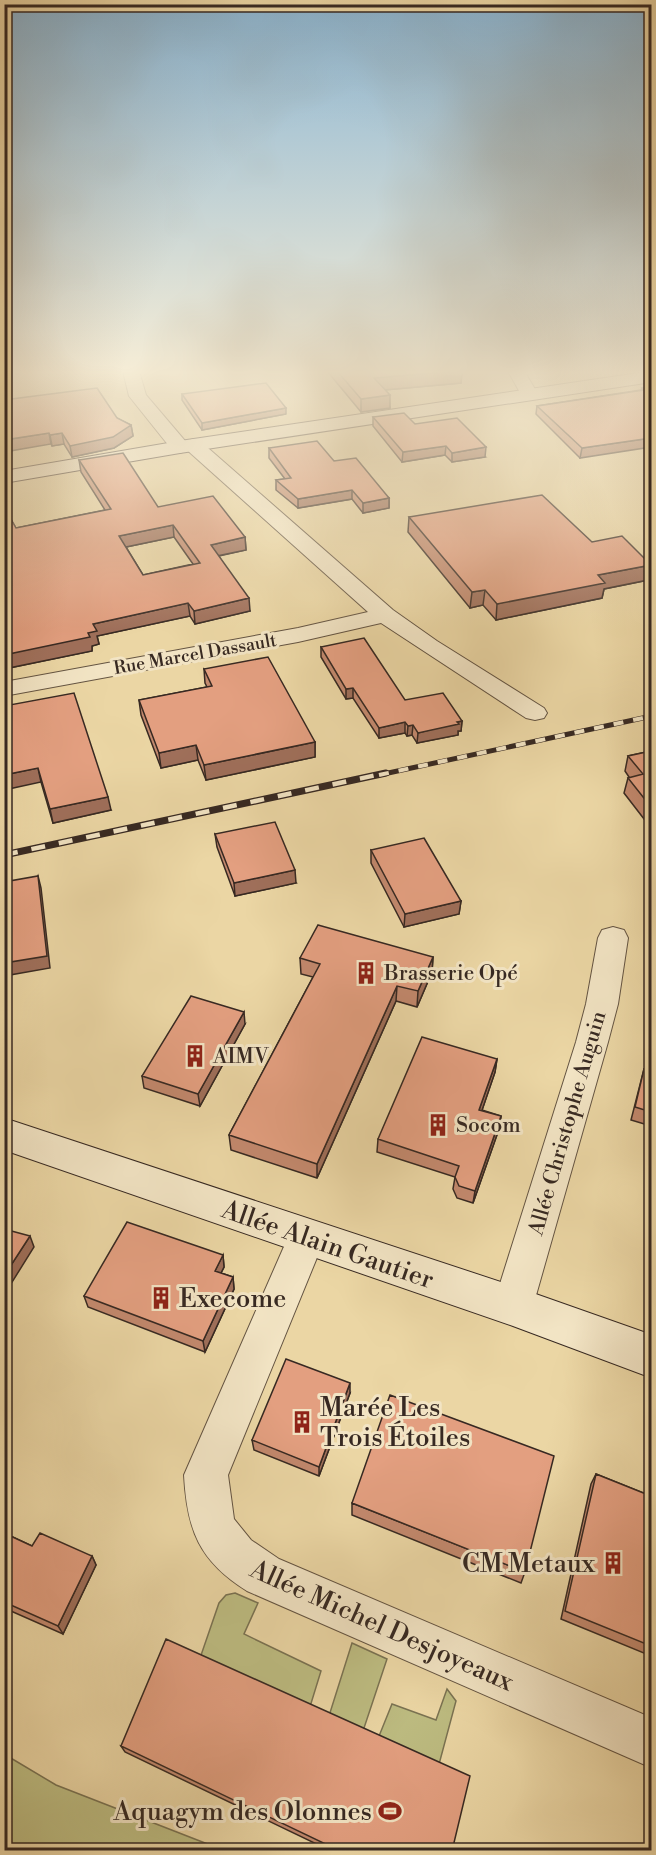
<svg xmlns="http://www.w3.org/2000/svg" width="656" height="1855" font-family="'Libre Bodoni',serif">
<rect width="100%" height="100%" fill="#ebd6a4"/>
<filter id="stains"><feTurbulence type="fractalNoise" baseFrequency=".00333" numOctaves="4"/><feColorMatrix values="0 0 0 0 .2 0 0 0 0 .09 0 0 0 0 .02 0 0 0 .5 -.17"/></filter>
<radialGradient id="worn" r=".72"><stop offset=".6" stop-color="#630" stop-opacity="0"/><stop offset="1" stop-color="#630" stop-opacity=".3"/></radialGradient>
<path fill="#bdbc81" stroke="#7a7252" stroke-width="1.5" d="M235,1593l23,10 -14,31 77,37 -12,39 -110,-49 20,-58 7,-8z
M352,1643l35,16 -25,75 -34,-15z
M447,1689l9,12 -18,67 -61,-27 15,-37 44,16z
M4,1754l52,31 167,65h-218z"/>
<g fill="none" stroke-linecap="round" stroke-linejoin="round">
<g stroke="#645442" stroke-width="2">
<path id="street" d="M123,371h16l7,24 40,47 7,-3 7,2 193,169 44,31 107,67 3,5 -3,5 -9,2 -9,-2 -145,-95 -83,19 -294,54v-14l294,-54 70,-16 -181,-162 -7,3 -7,-2 -44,-55z
M508,371h16l14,23 -3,4h-12z
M613,927l11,3 4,8 -10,66 -10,38 -75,264 -6,13 -14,5 -14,-5 -6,-13 83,-264 10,-38 12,-66 4,-8z
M306,1221l13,5 6,12 -97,237 6,44 17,21 28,19 373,159v50l-405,-177c-48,-30 -60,-61 -63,-116l109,-249z"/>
</g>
<g stroke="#372922" stroke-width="2">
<path id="secondary" d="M652,371v11l-472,71 -176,30v-12l176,-30z
M4,1118l509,168 139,49v43l-139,-52 -509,-176z"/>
</g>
<use href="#street" fill="#f2e4c4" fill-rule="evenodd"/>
<use href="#secondary" fill="#f2e4c4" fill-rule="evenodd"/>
<g stroke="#372922" stroke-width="5">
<path id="rail-far1" d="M379,775l273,-59"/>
</g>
<g stroke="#372922" stroke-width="7">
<path id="rail" d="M4,855l382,-82"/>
</g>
<use href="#rail-far1" stroke="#f2e4c4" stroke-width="4" stroke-dasharray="10" stroke-linecap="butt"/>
<use href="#rail" stroke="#f2e4c4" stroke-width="4.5" stroke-dasharray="14" stroke-linecap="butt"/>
</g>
<path fill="#c3896e" stroke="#372922" stroke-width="1.5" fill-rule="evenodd" d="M327,371h135l-1,12 -76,7 5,18 -29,4z
M651,387l-71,71 -44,-44 1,-8 104,-16 1,-2z
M182,394l104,20 -84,16 -20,-30z
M4,400l113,18 14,7 2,11 -19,12 -42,9 -8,-13 -12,2 -1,-2z
M373,417l42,7 70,33 -33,5 -7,-7 -43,7 -29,-36z
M269,448l65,13 55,37v10l-26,5 -11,-14 -54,9 -22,-18v-10l9,-1 -16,-21z
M79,460l79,47 87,30 1,13 -27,6 31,55 -55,13 -5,-8 -93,20 2,8 -7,2v5l-88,18v-162l12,21 89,-18 -24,-38zM174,537l19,27 -50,11 -17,-28z
M409,517l183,25 56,38 -44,9 -2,9 -106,22 -13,-15 -13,3 -62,-76z
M321,647l84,53 57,21 -1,10h-3v4l-41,8 -5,-8 -5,1 -2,-3 -26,5 -26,-40 -7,1 -25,-42z
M204,669l111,73v15l-109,23 -8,-20 -37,8 -20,-53 -2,-15 68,-13 -2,-4z
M4,706l107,104 -58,13 -12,-41z
M651,751v77l-27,-35 4,-15 1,-1 -4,-6 3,-15z
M215,834l81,49 -61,13 -18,-49z
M371,850l90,51 -2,13 -55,13 -33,-64z
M433,957l-1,15 -15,35 -21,-6 -79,177 -86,-28 -2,-15 84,-158 -12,-3 -1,-16z
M245,1024l-45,82 -56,-18 -2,-12z
M497,1059l-2,13 -13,38 19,6 -2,13 -26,74 -16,-5 -4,-9 2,-12 -78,-25 1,-13z
M644,1069l7,2v55l-20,-6z
M223,1255l1,12 -3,6 12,4 1,12 -29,63 -117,-45 -4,-11z
M350,1393l-31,83 -65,-26 -2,-10z
M596,1474l55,22v160l-90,-37 30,-135z
M352,1503l173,69 -4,11 -169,-68z
M4,1533l28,13 60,10 4,9 -33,69 -59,-26z
M121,1746l331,105h-121l-206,-99z"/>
<path fill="#9f6f5a" stroke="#372922" stroke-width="1.5" d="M454,371h8l-1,12 -88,8 1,-13z
M390,395v13l-29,4v-13z
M286,408v6l-84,16v-7z
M131,425l2,11 -19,12 -42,9 -2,-11z
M49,433l2,11 -47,8v-12z
M62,433l2,11 -12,2 -2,-11z
M651,438v9l-71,11 2,-10z
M446,446l-1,9 -43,7 1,-10z
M486,447l-1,10 -33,5v-9z
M352,490v9l-54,9v-9z
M389,498v10l-26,5v-10z
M173,525l1,12 -53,11 -2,-12z
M245,537l1,13 -34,7 -1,-12z
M651,565l-3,15 -44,9 -2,9 -106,22 1,-16 101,-29z
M485,590l-2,15 -13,3 2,-16z
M249,598l1,13 -55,13 -1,-13z
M188,603l2,13 -93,20 2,8 -7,2v5l-88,18v-14l84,-22 5,-9z
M353,688v10l-7,1v-10z
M462,721l-1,10h-3v4l-41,8 1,-10z
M405,722v11l-26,5v-10z
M413,725l-1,10 -5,1 1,-10z
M315,742v15l-109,23 -2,-15z
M196,745l2,15 -37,8 -2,-15z
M38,768l3,14 -37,8v-15z
M108,797l3,13 -58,13 -3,-14z
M295,870l1,13 -61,13 -1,-13z
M38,876l3,12 9,80 -46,8v-13z
M461,901l-2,13 -55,13 1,-13z
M433,957l-1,15 -15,35 1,-16z
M397,986l-1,15 -79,177v-14z
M244,1012l1,12 -45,82 -2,-12z
M497,1059l-2,13 -17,50 1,-12z
M501,1116l-2,13 -26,74 2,-12z
M30,1236l4,11 -30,48v-19z
M223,1255l1,12 -8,16 -1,-12z
M233,1277l1,12 -29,63 -2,-11z
M350,1383v10l-31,83v-9z
M92,1556l4,9 -33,69 -5,-8z"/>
<path fill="#e39f80" stroke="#372922" stroke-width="1.5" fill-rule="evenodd" d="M337,371h117l-80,7 16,17 -29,4z
M266,383l20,25 -84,15 -20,-29z
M651,387v51l-69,10 -45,-42 107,-16 -2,-2z
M97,388l20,30 14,7 -18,12 -43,9 -8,-13 -12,2 -1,-2 -45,7v-40z
M404,413l11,11 42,-6 29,29 -34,6 -6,-7 -43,6 -30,-35z
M317,441l17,20 22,-3 33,40 -26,5 -11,-13 -54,9 -22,-19 15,-2 -22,-30z
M123,453l35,54 55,-11 32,41 -34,8 38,53 -55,13 -6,-8 -95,21 4,7 -9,2 2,4 -86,18v-148l12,21 95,-19 -32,-49zM173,525l27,38 -57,12 -24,-39z
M542,495l50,47 30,-6 29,29 -53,10 7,8 -108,21 -12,-14 -13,2 -63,-75z
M364,638l41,62 38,-7 19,28 -5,1 2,2 -41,9 -5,-8 -5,1 -3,-4 -26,6 -26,-40 -7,1 -25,-42z
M268,657l47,85 -111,23 -8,-20 -37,8 -20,-53 73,-14 -8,-17z
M74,693l34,104 -58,12 -12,-41 -34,7v-69z
M651,751v56l-23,-29 15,-4 -15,-18z
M275,822l20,48 -61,13 -19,-49z
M424,838l37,63 -56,13 -34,-64z
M38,876l9,80 -43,7v-81z
M318,925l115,32 -15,34 -21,-5 -80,178 -88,-29 91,-171 -20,-6z
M191,996l53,16 -46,82 -56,-18z
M422,1037l75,22 -18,51 22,6 -26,75 -16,-5 -4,-9 4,-11 -81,-27z
M644,1069l7,2v41l-16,-5z
M127,1222l96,33 -8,16 18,6 -30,64 -119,-45z
M4,1229l26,7 -26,40z
M286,1359l64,24 -31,84 -67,-27z
M390,1395l164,61 -29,116 -173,-69z
M596,1474l55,22v150l-86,-35z
M4,1533l28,13 8,-13 52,23 -34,70 -54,-24z
M166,1639l304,137 -18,75h-112l-219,-105z"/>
<linearGradient id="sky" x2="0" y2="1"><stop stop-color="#8ab5d3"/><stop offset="0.59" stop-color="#f6edd6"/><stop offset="1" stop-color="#f6edd6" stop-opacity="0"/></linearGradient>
<rect width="656" height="631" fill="url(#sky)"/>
<defs>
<g id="building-bare" transform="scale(1.8)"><path d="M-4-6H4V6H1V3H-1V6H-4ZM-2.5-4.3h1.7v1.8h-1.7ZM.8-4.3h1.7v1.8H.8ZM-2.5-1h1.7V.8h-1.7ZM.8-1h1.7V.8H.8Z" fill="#8f2418" stroke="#f2e4c4" stroke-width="2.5" paint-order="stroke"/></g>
<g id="stadium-bare" transform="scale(1.8)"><path d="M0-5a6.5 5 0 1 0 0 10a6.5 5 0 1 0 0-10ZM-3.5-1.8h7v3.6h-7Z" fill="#8f2418" stroke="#f2e4c4" stroke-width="2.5" paint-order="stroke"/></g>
</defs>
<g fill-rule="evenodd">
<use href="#building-bare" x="366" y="973"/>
<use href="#building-bare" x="195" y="1056"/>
<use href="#building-bare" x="438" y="1125"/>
<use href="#building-bare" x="161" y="1298"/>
<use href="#building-bare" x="302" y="1422"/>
<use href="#building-bare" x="613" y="1563"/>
<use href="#stadium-bare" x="390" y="1811"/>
</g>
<g text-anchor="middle" stroke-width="6" stroke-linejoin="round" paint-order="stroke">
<g font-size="18" fill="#372922" stroke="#f2e4c4">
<text transform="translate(195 654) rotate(-10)" y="6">Rue Marcel Dassault</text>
</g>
<g font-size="21" fill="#372922" stroke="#f2e4c4" text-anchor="start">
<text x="384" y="980">Brasserie Opé</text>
<text x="213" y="1063">AIMV</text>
<text x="456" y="1132">Socom</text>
</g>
<g font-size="21" fill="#372922" stroke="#f2e4c4">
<text transform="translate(567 1123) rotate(-74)" y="7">Allée Christophe Auguin</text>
</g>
<g font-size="26" fill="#372922" stroke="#f2e4c4">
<text transform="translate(328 1244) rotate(19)" y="9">Allée Alain Gautier</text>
<text transform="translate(382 1625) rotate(24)" y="9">Allée Michel Desjoyeaux</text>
</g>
<g font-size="26" fill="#372922" stroke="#f2e4c4" text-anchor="start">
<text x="179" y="1307">Execome</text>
<text x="320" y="1416">Marée Les<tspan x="320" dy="30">Trois Étoiles</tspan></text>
<text x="595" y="1572" text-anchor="end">CM Metaux</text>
<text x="372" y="1820" text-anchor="end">Aquagym des Olonnes</text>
</g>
</g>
<rect width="656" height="1855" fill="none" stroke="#ebd6a4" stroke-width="24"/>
<rect x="6" y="6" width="644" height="1843" fill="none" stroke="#372922" stroke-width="3"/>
<rect x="12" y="12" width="632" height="1831" fill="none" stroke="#372922" stroke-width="1.5"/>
<rect width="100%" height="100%" filter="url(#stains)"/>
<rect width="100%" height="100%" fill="url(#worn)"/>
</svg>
